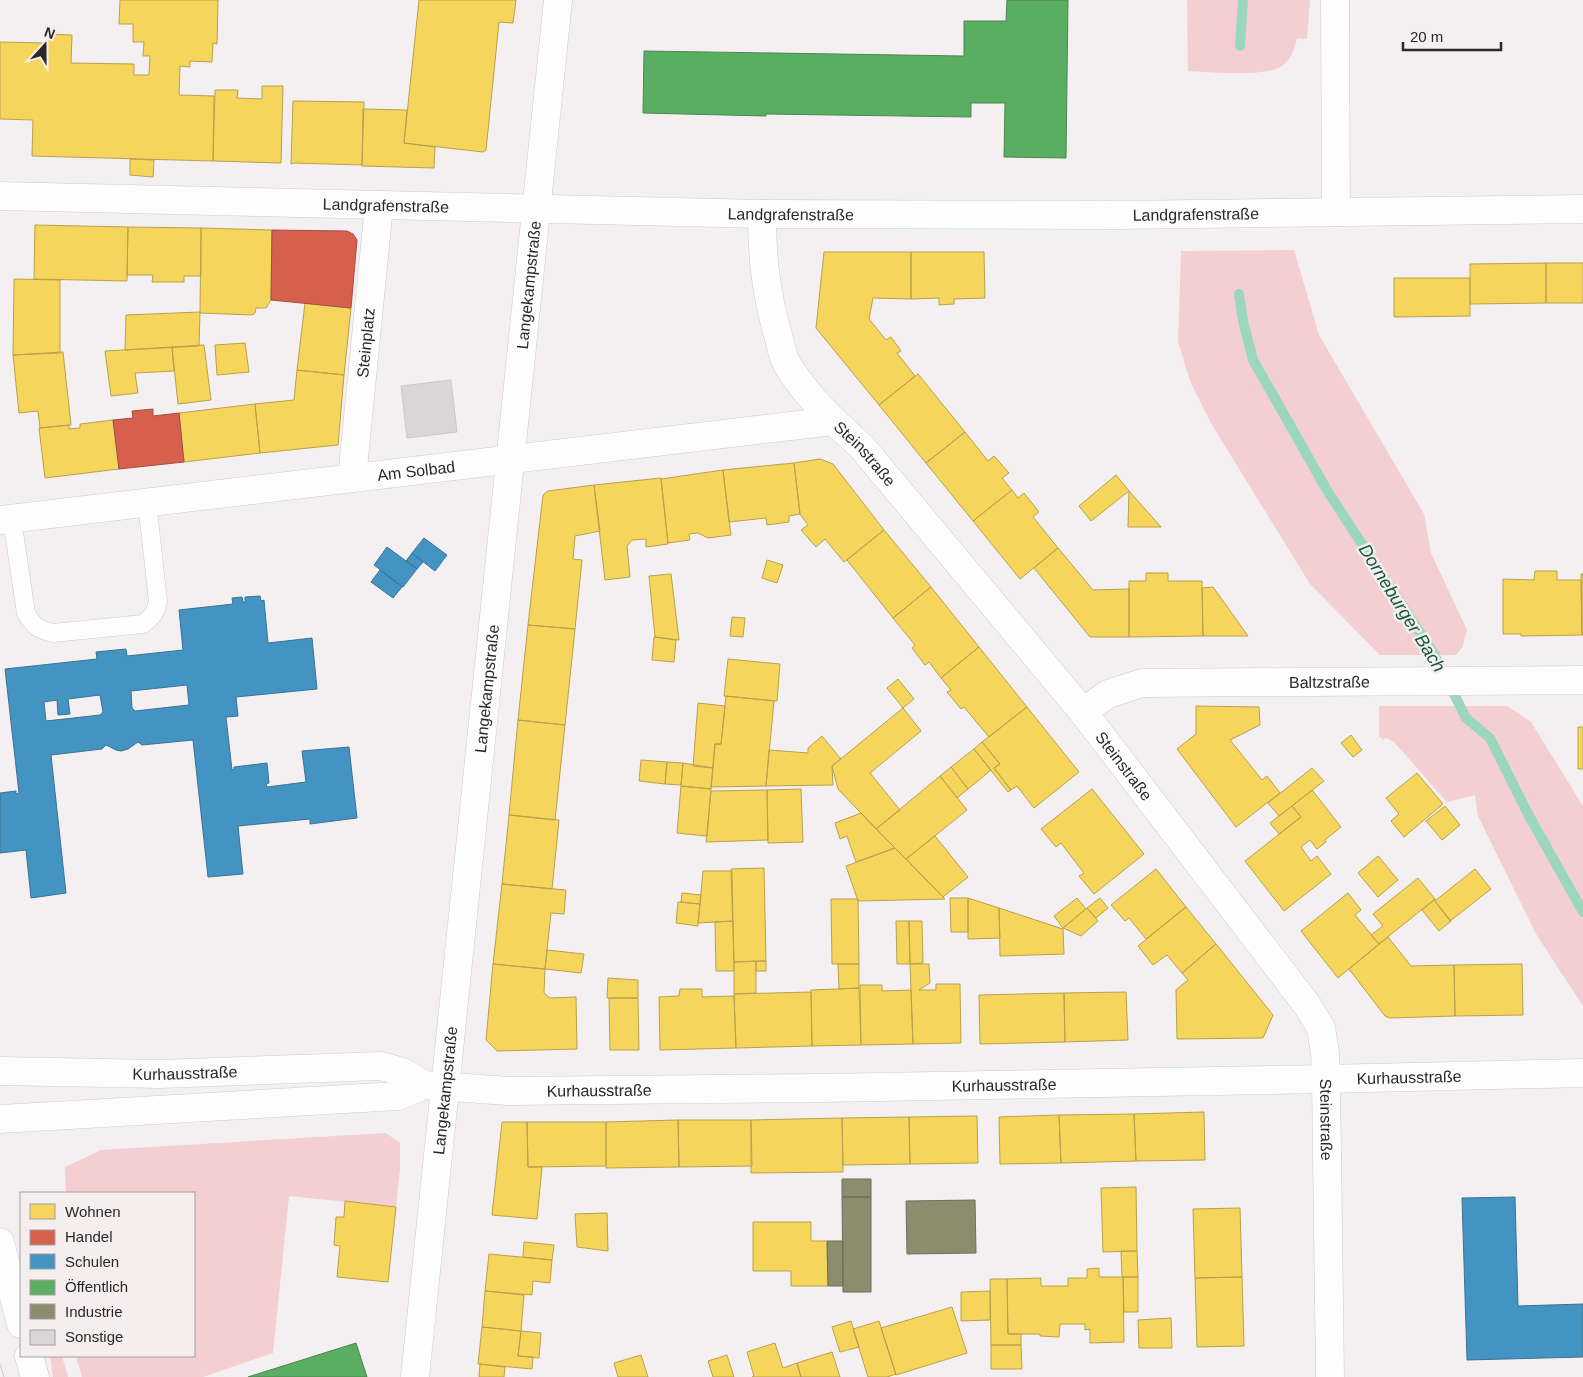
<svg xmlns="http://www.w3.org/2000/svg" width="1583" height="1377" font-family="Helvetica,sans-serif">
<rect width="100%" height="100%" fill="#f4eff0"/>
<path fill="#f3cfd1" d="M1187,0h123l-3,39 -10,-1c-2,10 -6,21 -14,27 -16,13 -73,7 -95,6z
M1294,250l25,85 105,179 7,39 36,77 -5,18 -6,7h-76l-70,-71 -98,-159 -22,-44 -12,-40 3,-90z
M1379,706h128l24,16 52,84v200l-47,-72 -58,-118 -3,-21 -28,7 -53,-60 -8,-4 -3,2 -4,-4z
M386,1133l14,10v25l-4,39 -107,-11 -16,157 -70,24h-121l-6,-21h118v-163h-128l-1,-26 36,-17z
M50,1356h12l6,21h-15z"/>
<path fill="#f6d55c" stroke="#b9a14c" d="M120,0h98l-1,44 -4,-1 -1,19 -22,-1v6l-10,-1 -1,29 35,1 -1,65 -181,-5 1,-36 -33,-1v-77l47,1v-9l25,1 -1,28 63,1v11h15l1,-19h-7l1,-14h-11v-18h-14z
M419,0h97l-3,23 -14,-1 -13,128 -3,2 -79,-9z
M262,86h21l-2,77 -68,-2 2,-71h23l-1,8 25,1z
M293,101l71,1 -2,63 -68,-2 -3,1z
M363,109l44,1 -3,33 31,4 -1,21 -72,-2z
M130,159l24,1 -1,17 -23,-2z
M35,225l93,2 -1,54 -93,-2z
M128,227l73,1v48h-17v6h-32l1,-7h-26z
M201,228l71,2 -1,70 -5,8h-10l-1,5 -3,2 -52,-2z
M824,252h87v47l-38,-1 -4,21 17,21 5,-3 10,14 -4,2 18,23 -36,29 -63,-77z
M911,252h73l1,46 -31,1v5l-15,1v-7l-28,1z
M1546,263h37v40h-37z
M1546,263v40l-76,1v-40z
M1394,278h76v38l-76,1z
M14,279l46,1v73l-47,2z
M305,303l46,5 -7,67 -47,-5z
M200,312l-1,34 -74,4 1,-35z
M245,343l4,29 -32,3 -2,-30z
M204,345l7,55 -33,4 -6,-57z
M172,347l2,24 -39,2 3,20 -27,3 -6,-45z
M63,352l8,73 -31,3 -2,-17 -19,2 -6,-58z
M297,370l47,5 -6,70 -78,8 -5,-49 39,-4z
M918,374l47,58 -39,31 -47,-58z
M255,404l5,49 -76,9 -5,-49z
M113,420l6,49 -74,9 -6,-50 30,-3v4l11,-1v-4z
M965,432l23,29 6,-5 15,17 -7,5 10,12 -39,31 -47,-58z
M820,459l13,5 51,66 -40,32 -19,-23 -9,8 -15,-17 7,-5 -8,-11 -6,-51z
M794,463l6,51 -11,2v6l-22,3 -1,-7 -37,4 -6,-52z
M723,470l8,65 -23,3 -10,-5 -9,1 1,6 -22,3 -7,-64z
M1116,475l13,16 -38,30 -12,-15z
M661,478l7,66 -22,3v-8l-14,1 -5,6 3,31 -25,3 -11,-95z
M594,485l6,46 -25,5 -2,23 9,1 -7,69 -47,-4 15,-130 5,-4z
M1012,490l6,8 6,-5 15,19 -6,5 25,31 -38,31 -47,-58z
M1129,491l32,36h-33z
M884,530l47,57 -38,31 -46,-58z
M1058,548l35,42 36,-1v48h-39l-56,-69z
M767,560l16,5 -6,18 -15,-5z
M1535,571h22v9h24l1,55 -61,1v-2h-18v-55l31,1z
M1146,573h22v8h34l1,55 -74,1v-56h17z
M671,574l8,66 -24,-3 -6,-61z
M1581,574h2v61h-1z
M931,587l48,60 -38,31 -12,-16 -4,3 -13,-17 3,-3 -22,-27z
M1213,587l35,49h-45l-1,-48z
M732,617l13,1 -2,19 -13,-1z
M528,625l47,4 -10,96 -47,-5z
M654,637l22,3 -2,22 -22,-2z
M979,647l48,60 -38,30 -25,-30 -3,2 -14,-17 4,-2 -10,-12z
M728,659l52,5 -3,37 -53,-5z
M898,679l16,20 -11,9 -16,-20z
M726,696l48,5 -8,85 -55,1 4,-43h6z
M698,703l27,3 -4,38h-6l-2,24 -20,-2z
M1196,706l63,1 1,18 -30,15 32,40 5,-4 13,17 -44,34 -59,-78 19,-15z
M1027,707l52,65 -45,36 -17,-22 -6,4 -17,-22 6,-4 -18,-22z
M903,708l18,23 -51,42 30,37 -24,19 -38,-40 -6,-23z
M518,720l47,5 -10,95 -46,-5z
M1578,727h5v42h-5z
M1351,735l11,15 -9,7 -12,-14z
M822,736l19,23 -9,7 1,19 -67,1 3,-36 39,3v-5z
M982,742l18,22 -6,4 17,22 -3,2 -34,-43z
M974,749l17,21 -23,19 -17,-22z
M641,760l26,2 -2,22 -26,-3z
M667,762l16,1 -2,22 -16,-1z
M683,763l30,5 -2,21 -30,-3z
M951,767l17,22 -11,9 -17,-22z
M1312,768l12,13 -45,35 -11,-13z
M1417,773l26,31 -39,33 -13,-16 8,-7 -13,-16z
M940,776l27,34 -61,49 -30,-30z
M681,786l30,3 -4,47 -30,-3z
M801,789l2,53 -35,1 -1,-53z
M1092,789l52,65 -50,40 -15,-18 5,-3 -23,-30 -5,4 -15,-18z
M767,790l1,50 -62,2 5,-51z
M1312,790l29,37 -16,13 1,2 -9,7 -7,-9 -9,7 10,14 6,-5 14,18 -47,37 -39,-50 56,-44 -9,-11z
M1292,806l9,11 -22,17 -9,-11z
M1445,806l15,19 -18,15 -16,-19z
M861,813l34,35 -39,14 -9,-26 -7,3 -5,-16z
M509,815l50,5 -7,69 -50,-5z
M935,836l33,41 -25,20 -37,-38z
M895,848l48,49 2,2 -87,2 -12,-35z
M1378,856l20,24 -20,17 -20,-24z
M764,868l2,93 -32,1 -3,-93z
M1156,869l30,38 -40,32 -17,-21 -4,3 -14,-16z
M1475,869l16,20 -41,32 -16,-21h2z
M703,871h29l1,50 -35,2z
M1418,878l17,21 -56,45 -8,-9 12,-9 -10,-12z
M502,884l64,6 -2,24 -13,-1 -6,56 -52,-5z
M682,893l19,2 -1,9 -19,-2z
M1348,893l13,17 -6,5 24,29 -41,34 -37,-47z
M950,898h18v34h-17z
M968,898l31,10 1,30 -32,1z
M1077,898l9,11 -23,19 -9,-12z
M1100,898l8,10 -12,10 -9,-10z
M831,899h27l1,65h-27z
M1434,900l17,21 -12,10 -17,-21z
M678,902l22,2 -2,22 -22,-3z
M1186,907l30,37 -34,29 -15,-18 -14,10 -15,-19z
M999,908l64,21 1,25 -64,2z
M1087,908l11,13 -17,15 -18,-8z
M733,921l1,50h-18l-1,-49z
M896,921h13l1,43h-13z
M909,921h13l1,42 -13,1z
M1388,937l23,29 43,-1 1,51 -65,2 -5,-2 -36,-47z
M1216,944l57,71 -10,23 -86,1 -1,-49 12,-10 -6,-7z
M547,950l37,4 -3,19 -36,-4z
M756,961v32l-22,1v-32z
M756,961h10v10h-10z
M493,964l52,5 -1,24 6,5 26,-1 1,52 -80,2 -11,-11z
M838,964h21v24l-20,1z
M910,964h19l1,19 -11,7h17v-6h24l1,59 -48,1z
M1522,964l1,51 -68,1 -1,-51z
M608,978l30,2v18h-31z
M860,985h22v6l29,-1 2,54 -52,1z
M859,988l2,57 -49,1 -1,-56z
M680,989h22v8l32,-1 2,52 -76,2 -1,-53 20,-1z
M811,992l1,54 -76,2 -2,-54z
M1126,992l2,48 -63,2 -1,-49z
M1064,993l1,49 -85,2 -1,-49z
M609,998h29l1,52h-29z
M1204,1112l1,48 -69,1 -2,-47z
M1134,1114l2,47 -75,2 -2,-48z
M1059,1115l2,48 -61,1 -1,-47z
M977,1116l1,47 -68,1 -1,-47z
M909,1117l1,47 -67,1 -1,-47z
M842,1118l1,54 -92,1v-53z
M678,1120h73l1,46 -73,1z
M678,1120l1,47 -73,1v-46z
M502,1122h25l1,45h14l-5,52 -45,-4z
M527,1122h79v44l-78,1z
M1136,1187l1,64 -34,1 -2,-64z
M345,1201l51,6 -8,75 -51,-5 3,-31 -6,-1 2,-28h8z
M1240,1208l2,69 -47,1 -2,-69z
M607,1213l1,38 -31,-4 -2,-33z
M753,1222h58v19h16l1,45h-37v-15h-38z
M524,1242l30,3 -2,15 -29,-3z
M1121,1251h16l1,26h-16z
M489,1254l63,6 -2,23 -17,-2 -1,14 -47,-4z
M1099,1268v9h24l1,65 -34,1v-14l-5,1v-6h-25l-1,13 -19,-1v-2h-32l-1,-55 34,-1v8h27v-8h19v-9z
M1123,1277h15v35h-14z
M1242,1277l2,69 -47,1 -2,-69z
M990,1279h17l1,55h13v11h-30z
M485,1291l39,4 -3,36 -39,-4z
M990,1291v29l-29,1v-29z
M952,1307l15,46 -71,22 -15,-47z
M1171,1318l1,30h-33l-1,-28z
M851,1321l8,26 -19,5 -8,-25z
M879,1321l17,53 -9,3h-19l-15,-48z
M482,1327l39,4 -3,25 15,1 -1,12 -54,-5z
M521,1331l20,2 -2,25 -21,-2z
M775,1343l8,25 14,-5 4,14h-49l2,-1 -7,-24z
M991,1345h30l1,24h-31z
M832,1352l8,25h-39l-4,-14z
M641,1355l7,22h-30l-4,-14z
M727,1355l7,22h-21l-5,-16z
M480,1364l25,3 -1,10h-25z"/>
<path fill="#d6604d" stroke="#a24f42" d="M272,230l75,1 6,3 4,6 -6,68 -80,-8z
M153,409v7l26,-3 5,49 -65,7 -6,-49 20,-2 -1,-7z"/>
<path fill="#4393c3" stroke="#3c7394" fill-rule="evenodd" d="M424,538l23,17 -12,16 -23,-18z
M387,547l30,22 -14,18 -29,-22z
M412,553l11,9 -6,7 -11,-8z
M380,570l22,17 -9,11 -22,-16z
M260,596l1,5 3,-1 4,43 44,-5 5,51 -81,8 2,19 -12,1 6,53 2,-1v-2l33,-4 2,20 -3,1 1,3 39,-5 -4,-31 47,-4 8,71 -47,6v-5l-72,7 5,48 -35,3 -15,-137 -51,5 -4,-3 -10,7 -7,2 -5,-1 -10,-5 -4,4 -51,6 15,138 -35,5 -5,-48 -26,3v-60l16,-2v3l3,-1 -14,-124 92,-10 -1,-7 30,-3 1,7 56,-6 -4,-40 54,-6 -1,-6 10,-1 1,5h2v-5zM187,685l2,20 -54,6 -3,-3 -1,-17zM100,695l3,17 -3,3 -54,6 -2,-19 13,-2 1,15 12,-1 -2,-15z
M1515,1197l3,109 65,-2v53l-116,3 -5,-162z"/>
<path fill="#5aae61" stroke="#4c8650" d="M1007,0h61l-2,158 -62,-1 1,-54h-34v14l-205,-3v2l-123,-3 1,-62 320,5v-35h42z
M356,1343l11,34h-119z"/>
<path fill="#8c8c6e" stroke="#6f6e59" d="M842,1179h29v18h-29z
M842,1197h29v95h-28z
M975,1200l1,53 -69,1 -1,-53z
M827,1241h16v45h-15z"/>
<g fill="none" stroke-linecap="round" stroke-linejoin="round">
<path stroke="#9ad7bc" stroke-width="10" d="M1240,46l3,-46
M1239,294l4,27 10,39 75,132 106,162 32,64 24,20 37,74 56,100"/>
</g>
<path fill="#dad6d7" stroke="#ccc8c9" d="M451,380l6,52 -50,6 -6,-52z"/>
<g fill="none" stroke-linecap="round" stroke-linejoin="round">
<g stroke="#cecbcb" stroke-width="19">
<path id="service" d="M12,519l14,94c7,13 13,17 27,20l90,-9c9,-7 13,-12 15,-23l-11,-99"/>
</g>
<g stroke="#cecbcb" stroke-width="29">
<g id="minor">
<path d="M1335,0l1,212"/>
<path id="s1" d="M0,196l762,18 356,1 465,-6"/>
<path id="s2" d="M762,214c0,44 4,79 16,121 3,9 4,21 9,29 19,32 46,57 74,82l222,266 224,293 14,23 4,25 1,26 4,298"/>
<path id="s3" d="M352,478l27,-272"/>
<path id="s4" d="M0,520l833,-99"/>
<path id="s5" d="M1083,712l25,-18 34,-11 441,-3"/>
<path id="s6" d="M415,1377l143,-1377"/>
</g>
</g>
<g stroke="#cecbcb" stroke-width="29">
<g id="tertiary">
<path id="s7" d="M0,1071l160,3 221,-8 22,6 21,13 84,6 313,-3 505,-9 257,-6"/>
<path d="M0,1119l398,-23 26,-11"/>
<path d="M0,1242l21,82"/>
<path d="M29,1356l6,21"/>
</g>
</g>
<use href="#service" stroke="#fdfdfd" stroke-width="18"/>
<use href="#minor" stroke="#fdfdfd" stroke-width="28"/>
<use href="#tertiary" stroke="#fdfdfd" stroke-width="28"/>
<path stroke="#cfcece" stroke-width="1" d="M0,1364l4,13"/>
</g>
<g text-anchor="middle" stroke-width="5" stroke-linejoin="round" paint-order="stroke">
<g font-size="16" fill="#2a2828" stroke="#f5eeef">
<text dy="6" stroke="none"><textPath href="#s1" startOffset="386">Landgrafenstraße</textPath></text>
<text dy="6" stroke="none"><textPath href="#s1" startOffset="791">Landgrafenstraße</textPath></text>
<text dy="6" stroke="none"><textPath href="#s1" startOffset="1196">Landgrafenstraße</textPath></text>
<text dy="6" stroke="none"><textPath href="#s6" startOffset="1098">Langekampstraße</textPath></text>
<text dy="6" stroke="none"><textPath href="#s3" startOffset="136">Steinplatz</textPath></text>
<text dy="6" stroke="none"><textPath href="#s2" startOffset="272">Steinstraße</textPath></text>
<text dy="6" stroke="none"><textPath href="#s4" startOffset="419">Am Solbad</textPath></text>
<text dy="6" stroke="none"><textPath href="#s5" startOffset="254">Baltzstraße</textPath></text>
<text dy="6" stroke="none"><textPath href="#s6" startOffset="692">Langekampstraße</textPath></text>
<text dy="6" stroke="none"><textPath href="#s2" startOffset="678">Steinstraße</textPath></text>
<text dy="6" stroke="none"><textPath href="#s7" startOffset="185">Kurhausstraße</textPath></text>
<text dy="6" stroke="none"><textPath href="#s7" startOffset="1414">Kurhausstraße</textPath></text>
<text dy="6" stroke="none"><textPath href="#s7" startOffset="1009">Kurhausstraße</textPath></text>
<text dy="6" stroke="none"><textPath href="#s7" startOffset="604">Kurhausstraße</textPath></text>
<text dy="6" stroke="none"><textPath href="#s6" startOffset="288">Langekampstraße</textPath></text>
<text dy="6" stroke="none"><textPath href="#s2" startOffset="1098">Steinstraße</textPath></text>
</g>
<g font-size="18" font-style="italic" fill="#10573d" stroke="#f5eeef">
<text transform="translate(1402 608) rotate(58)" y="6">Dorneburger Bach</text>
</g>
</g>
<rect x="20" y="1192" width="175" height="165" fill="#f5eeef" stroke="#a49f9f"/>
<rect x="30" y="1204" width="25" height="15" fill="#f6d55c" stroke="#a49f9f"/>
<text x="65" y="1217" font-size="15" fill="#2a2828">Wohnen</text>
<rect x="30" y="1230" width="25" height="15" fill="#d6604d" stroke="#a49f9f"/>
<text x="65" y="1242" font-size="15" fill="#2a2828">Handel</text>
<rect x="30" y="1254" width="25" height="15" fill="#4393c3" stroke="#a49f9f"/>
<text x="65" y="1267" font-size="15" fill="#2a2828">Schulen</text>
<rect x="30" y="1280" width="25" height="15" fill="#5aae61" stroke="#a49f9f"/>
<text x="65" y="1292" font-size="15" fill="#2a2828">Öffentlich</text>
<rect x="30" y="1304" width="25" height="15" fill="#8c8c6e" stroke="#a49f9f"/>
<text x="65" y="1317" font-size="15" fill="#2a2828">Industrie</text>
<rect x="30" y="1330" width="25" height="15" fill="#dad6d7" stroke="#a49f9f"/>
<text x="65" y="1342" font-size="15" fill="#2a2828">Sonstige</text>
<g transform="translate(45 45) rotate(21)" stroke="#f5eeef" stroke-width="4" paint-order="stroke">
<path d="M0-4L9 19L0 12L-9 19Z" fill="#2a2828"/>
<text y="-8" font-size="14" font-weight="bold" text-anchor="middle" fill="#2a2828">N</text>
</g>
<path d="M1403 42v8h98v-8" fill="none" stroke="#2a2828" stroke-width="2.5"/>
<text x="1410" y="42" font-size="15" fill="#2a2828" stroke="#f5eeef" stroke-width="4" paint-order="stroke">20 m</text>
</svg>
